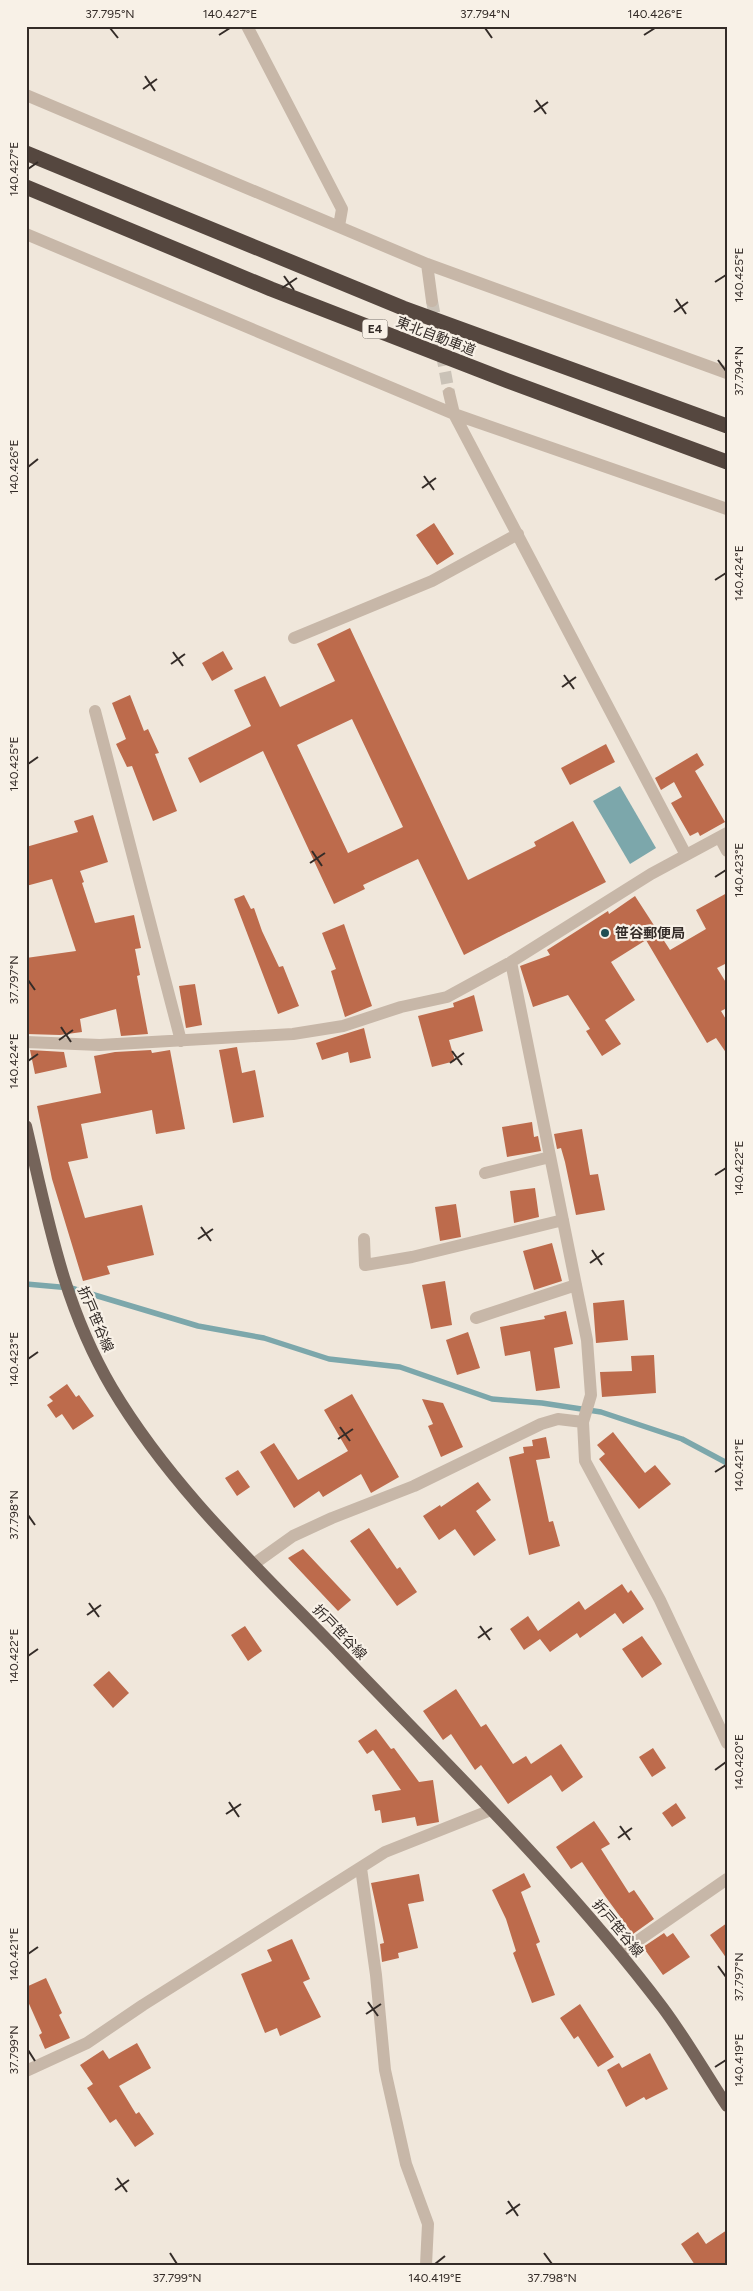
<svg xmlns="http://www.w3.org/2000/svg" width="753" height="2291" font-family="Figtree,'Noto Sans JP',sans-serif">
<rect width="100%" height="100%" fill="#f0e7db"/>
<path fill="#7ca7ab" d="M620,786l36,62 -26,16 -37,-63z"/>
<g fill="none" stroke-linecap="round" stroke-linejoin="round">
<path stroke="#7ca7ab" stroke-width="5.5" d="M26,1284l45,4 127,38 66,12 65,21 71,8 92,32 50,4 59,9 81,27 45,24"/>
</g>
<path fill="#bd6b4c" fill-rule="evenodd" d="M434,523l20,31 -17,11 -21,-30z
M350,628l118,252 68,-34 -2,-4 39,-21 33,61 -142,73 -46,-96 -55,26 2,4 -31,15 -71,-153 -63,32 -12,-25 63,-32 -17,-36 31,-14 15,31 55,-26 -18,-37zM352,719l51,108 -55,26 -51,-108z
M223,651l10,18 -21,12 -10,-18z
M130,695l14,36 4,-2 11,24 -4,1 22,57 -24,10 -21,-55 -5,1 -11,-23 10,-5 -14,-36z
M606,744l9,18 -45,23 -9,-17z
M697,753l7,12 -9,6 30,51 -25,14 -2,-4 -8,4 -19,-33 11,-6 -8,-15 -13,8 -6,-12z
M93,815l15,47 -28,9 4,11 -2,1 13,40 39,-8 7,33 -6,1 5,26 -3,1 11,58 -27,2 -5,-27 -36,10 2,13 -22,3 -34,-1v-76l50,-7 -24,-72 -26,7v-39l52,-15 -4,-11z
M727,893v70l-10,5 10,16v24l-6,3 6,10v33l-11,-16 -9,5 -61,-103 -35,22 24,38 -30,20 16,24 -19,12 -16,-25 4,-2 -22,-34 -35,12 -13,-41 30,-11 -3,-5 61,-39 1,3 26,-18 35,54 36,-21 -10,-19z
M244,895l7,14 3,-1 8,23 17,36 4,-1 16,40 -21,8 -44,-115z
M344,924l28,82 -27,11 -14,-46 5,-2 -14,-36z
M195,984l7,41 -16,3 -7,-42z
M474,995l9,36 -34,9 6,21 -23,6 -14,-51 36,-9 -1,-4z
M364,1028l7,30 -21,5 -2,-11 -26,8 -6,-17z
M237,1047l5,26 13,-3 9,47 -31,6 -14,-73z
M30,1050l34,2 3,15 -32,7z
M151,1050l1,3 18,-3 15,79 -29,5 -4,-24 -71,14 7,34 -20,4 17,56 57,-13 12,50 -47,11 3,8 -27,7 -31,-102 -15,-73 64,-13 -7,-37 21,-4z
M532,1122l2,15 4,-1 3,15 -34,6 -5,-30z
M582,1129l8,46 8,-1 7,36 -29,5 -11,-53 -4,-14 -4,1 -3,-15z
M535,1188l4,29 -25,6 -4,-32z
M456,1204l5,33 -21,4 -5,-34z
M552,1243l10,38 -28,9 -11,-39z
M445,1281l7,44 -21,4 -9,-44z
M624,1300l4,40 -32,3 -3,-40z
M566,1311l7,33 -19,4 6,40 -24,3 -6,-40 -25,5 -5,-29 45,-8 -1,-3z
M468,1332l12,36 -23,7 -11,-35z
M654,1355l2,38 -54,4 -2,-25 32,-1 -1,-15z
M67,1384l9,13 3,-2 15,21 -21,14 -11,-16 -6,4 -9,-13 6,-4 -4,-4z
M352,1394l47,83 -28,16 -10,-19 -38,23 -4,-6 -25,17 -34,-56 14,-9 24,37 50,-29 -24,-41z
M422,1399l21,4 20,44 -22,10 -13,-31 5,-2z
M613,1432l32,41 10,-8 16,19 -32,25 -40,-50 6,-5 -8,-9z
M546,1437l4,21 -14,2 13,62 4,-1 7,25 -31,9 -20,-98 15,-4 -1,-6 10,-1 -1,-6z
M238,1470l12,17 -13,9 -12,-18z
M478,1482l13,18 -15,11 20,29 -22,16 -19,-27 -16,11 -16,-24 17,-11 1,2z
M369,1528l28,41 3,-2 17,25 -20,14 -47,-65z
M303,1549l48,51 -13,11 -50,-53z
M622,1584l6,9 3,-3 13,19 -21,15 -8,-11 -35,25 -3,-5 -27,19 -10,-13 -16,11 -14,-21 18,-13 10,15 41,-30 6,9z
M245,1626l17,25 -14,10 -17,-26z
M642,1636l20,28 -20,14 -20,-29z
M109,1671l20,22 -16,15 -20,-23z
M456,1689l25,38 5,-3 27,40 13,-8 5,8 30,-20 22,33 -21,15 -11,-17 -43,29 -27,-39 -6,5 -24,-36 -8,6 -20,-29z
M376,1729l15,20 3,-1 25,34 14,-2 6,42 -22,4 -2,-9 -33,6 -2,-13 -5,1 -3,-16 29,-5 -28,-40 -6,4 -9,-13z
M653,1748l13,20 -14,9 -13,-20z
M676,1803l10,15 -14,9 -10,-14z
M594,1821l16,23 -9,5 28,44 5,-3 20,29 -21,15 -28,-38 -23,-34 -11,7 -15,-22z
M524,1873l7,14 -10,5 19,50 -4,2 19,51 -23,8 -19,-50 3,-2 -10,-32 -14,-29z
M419,1874l5,27 -16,3 10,44 -20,5 1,5 -17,4 -2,-18 4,-1 -13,-60z
M727,1923v36l-17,-24z
M664,1933l3,4 6,-4 17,24 -27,18 -20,-28z
M292,1939l18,40 -7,3 18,35 -41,19 -3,-8 -12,5 -24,-59 31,-13 -5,-11z
M46,1978l16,35 -3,2 11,23 -25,11 -6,-14 3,-2 -16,-36v-10z
M580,2004l34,53 -16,10 -20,-31 -4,3 -14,-21z
M137,2043l14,25 -32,18 17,28 3,-2 15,22 -19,13 -19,-28 -6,4 -23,-35 6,-4 -13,-19 23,-15 6,9z
M650,2053l18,36 -22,11 -2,-3 -18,10 -19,-37 12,-7 3,5z
M727,2230v35h-32l-14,-21 17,-12 8,12z"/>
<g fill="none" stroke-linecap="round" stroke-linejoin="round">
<path stroke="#cac2b7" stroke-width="12" stroke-dasharray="12 6" stroke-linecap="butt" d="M432,301l17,92"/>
<path stroke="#c7b7a8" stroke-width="12" d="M247,26l95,183 -3,17
M26,95l401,169 300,109
M26,234l428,180 273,95
M427,264l5,37
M449,393l5,21 232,441
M294,638l138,-57 86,-47
M95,711l86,330
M720,838l7,13
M511,962l76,378 4,55 -8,27 2,39 75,139 67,143
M26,1042l74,3 193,-11 50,-8 58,-19 46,-10 64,-35 140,-88 76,-41
M485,1173l65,-16
M364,1239l1,26 47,-8 151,-37
M476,1318l100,-33
M254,1564l39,-28 39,-18 82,-32 127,-62 17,-5 25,3
M361,1868l15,107 9,95 21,94 22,60 -2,41
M620,1953l107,-74
M26,2071l61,-28 56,-38 242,-153 106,-42"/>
<path stroke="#75645a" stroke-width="12" d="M26,1126c22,93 37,179 86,262 60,101 148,182 228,265 111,116 226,227 323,355 23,31 43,66 64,98"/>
<path stroke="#55473f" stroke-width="15" d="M26,153l377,155 324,118
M26,187l245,102 237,92 219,81"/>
</g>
<path fill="none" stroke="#342c28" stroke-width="2" d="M110,28l8,10M485,28l7,10M219,35l11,-7M644,35l11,-7M145,76l10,15M143,89l14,-10M536,100l10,14M534,112l14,-10M28,169l10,-7M284,276l10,14M715,282l11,-7M282,288l15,-10M676,299l10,15M674,312l14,-10M718,360l8,11M28,467l10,-8M424,476l10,14M422,488l14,-10M715,580l11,-7M173,652l10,14M171,664l14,-10M564,675l10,14M562,687l14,-10M28,764l10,-7M312,851l10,15M310,863l15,-10M715,877l11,-7M28,980l7,10M61,1027l10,15M59,1040l14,-10M452,1051l10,14M28,1061l10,-7M450,1063l14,-10M715,1175l11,-7M201,1227l10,14M198,1239l15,-10M592,1250l10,15M590,1263l14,-10M28,1359l10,-7M340,1427l10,14M338,1439l15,-10M715,1472l11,-7M28,1515l7,10M89,1603l10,14M87,1615l14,-10M480,1626l10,14M478,1638l14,-10M28,1656l10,-7M715,1770l11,-8M229,1802l10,15M226,1814l15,-10M620,1826l10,14M618,1838l14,-10M28,1954l10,-7M718,1966l8,11M368,2002l10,14M366,2014l15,-10M28,2050l7,11M715,2067l11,-7M117,2178l10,14M115,2190l14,-10M508,2201l10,15M506,2214l14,-10M170,2253l7,11M544,2253l8,11M435,2264l10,-8"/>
<circle fill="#204e53" stroke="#f8f1e7" stroke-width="2" cx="605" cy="933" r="5"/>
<g text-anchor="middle" stroke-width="4.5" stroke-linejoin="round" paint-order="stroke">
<rect fill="#f8f1e7" stroke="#6f6761" stroke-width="1" x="362.5" y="319.5" width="25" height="19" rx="4"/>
<g font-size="12" font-weight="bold" fill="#342c28">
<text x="375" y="333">E4</text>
</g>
<g font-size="14" fill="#342c28" stroke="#f8f1e7">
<text transform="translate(436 336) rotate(21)" y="5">東北自動車道</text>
<text transform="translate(96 1319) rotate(67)" y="5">折戸笹谷線</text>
<text transform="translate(340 1632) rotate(46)" y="5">折戸笹谷線</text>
<text transform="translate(618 1928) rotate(50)" y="5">折戸笹谷線</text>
</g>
<g font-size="14" font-weight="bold" fill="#342c28" stroke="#f8f1e7" text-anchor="start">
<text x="615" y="938">笹谷郵便局</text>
</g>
</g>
<rect width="753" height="2291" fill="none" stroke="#f8f1e7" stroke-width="55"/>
<rect x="28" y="28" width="698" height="2236" fill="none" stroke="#342c28" stroke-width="2"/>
<g font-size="12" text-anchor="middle" fill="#342c28">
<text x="110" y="18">37.795°N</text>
<text x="230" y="18">140.427°E</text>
<text x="485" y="18">37.794°N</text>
<text x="655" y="18">140.426°E</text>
<text transform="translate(14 169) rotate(-90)" y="4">140.427°E</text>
<text transform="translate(739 275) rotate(-90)" y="4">140.425°E</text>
<text transform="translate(739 371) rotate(-90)" y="4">37.794°N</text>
<text transform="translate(14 467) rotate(-90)" y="4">140.426°E</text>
<text transform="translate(739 573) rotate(-90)" y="4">140.424°E</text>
<text transform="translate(14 764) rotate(-90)" y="4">140.425°E</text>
<text transform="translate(739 870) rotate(-90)" y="4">140.423°E</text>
<text transform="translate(14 980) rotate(-90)" y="4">37.797°N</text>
<text transform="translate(14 1061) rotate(-90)" y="4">140.424°E</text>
<text transform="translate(739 1168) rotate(-90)" y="4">140.422°E</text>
<text transform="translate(14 1359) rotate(-90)" y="4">140.423°E</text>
<text transform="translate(739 1465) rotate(-90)" y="4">140.421°E</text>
<text transform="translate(14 1515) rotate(-90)" y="4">37.798°N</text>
<text transform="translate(14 1656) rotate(-90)" y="4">140.422°E</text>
<text transform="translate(739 1762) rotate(-90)" y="4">140.420°E</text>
<text transform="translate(14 1954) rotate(-90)" y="4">140.421°E</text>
<text transform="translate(739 1977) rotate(-90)" y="4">37.797°N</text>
<text transform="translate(14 2050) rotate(-90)" y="4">37.799°N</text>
<text transform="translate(739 2060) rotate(-90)" y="4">140.419°E</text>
<text x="177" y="2282">37.799°N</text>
<text x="435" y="2282">140.419°E</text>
<text x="552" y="2282">37.798°N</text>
</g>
</svg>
